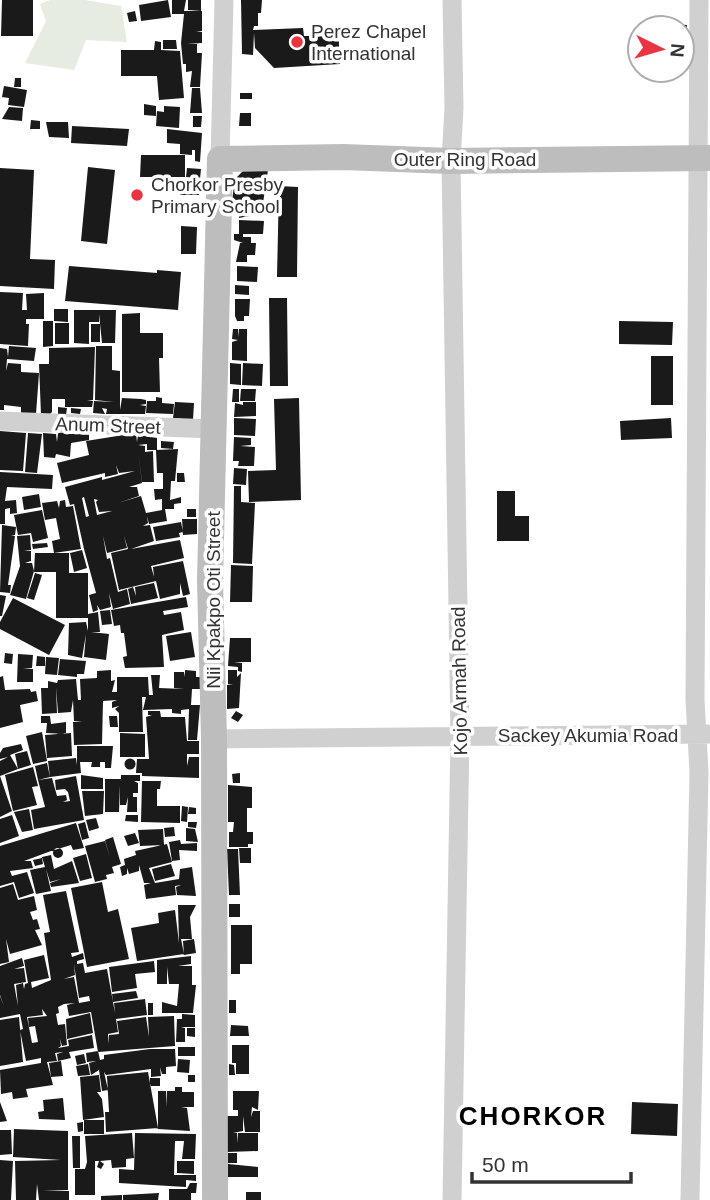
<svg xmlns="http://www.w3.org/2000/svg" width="710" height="1200" font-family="Arial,sans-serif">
<rect width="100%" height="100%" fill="#fff"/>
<path fill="#e6ecdf" d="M50,0h35l36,6 6,36 -41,-2 -12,30 -49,-7 21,-42 -6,-17z"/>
<path fill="#1a1a1a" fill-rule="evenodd" d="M2,0h31v36h-32z
M168,0l3,17 -30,4 -2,-16z
M172,0h14l-2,11h18v20l-6,1h6v11l-15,1h10v9h5l-2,34h-10l2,-16 -6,1v-8h-3l-2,-21 3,-29h-12z
M188,0h13v11l-13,-1z
M241,0h21l-1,13h-3v13h-4l-1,4 50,-2 1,8h15v-9l19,-1 2,38 -66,4 -19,-20 -1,-15 -1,22 -11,-1z
M135,11l2,10 -8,1 -2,-9z
M673,24l14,1 -2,21h-3v-18h-9z
M163,40h13l1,9h-14z
M155,41l6,1v8l19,1 4,47 -25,2 -2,-24h-36v-26h33z
M647,70h29l-1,7 -28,-2z
M15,78h6v9h-7z
M4,86l23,4 -3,17 -16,-2 1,-7 -7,-1z
M192,88h8l2,25h-12z
M240,93h12v6h-12z
M144,104l12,2v10l-12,-1z
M164,106l16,1 -1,21 -23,-2 1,-15 7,1z
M9,107l14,1 -1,13 -20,-2z
M240,113h11v13h-12z
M193,116h9l-1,11h-8z
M31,120l9,1v8h-10z
M46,122h22l1,16 -20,-1z
M72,126l57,3 -2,17 -56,-3z
M167,129l35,4 -2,29 -5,-1v-11h-3v5l-12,-1v-10l-13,-1z
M141,155h44v22h-45z
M88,167l27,3 -8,74 -26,-3z
M0,168l34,2 -4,89 25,1 -1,29 -54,-3z
M187,168l14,1 -1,10 -14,-2z
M244,170h24l-5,33 -31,-2 3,-22z
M180,179h10v7l1,-7 9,1 -1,15h-19z
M279,186l19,1 -1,90h-20z
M234,204h15v7h-16z
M239,212h10v4l-10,2z
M239,220l25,1 -1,13h-20v3h8v6h5l-1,12h-8v7h-11l4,-19h3l-9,-3v-6h5z
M181,226l16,1 -1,27h-15z
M69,266l88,7v-3l24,2 -3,38 -113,-9z
M237,266l21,1 -1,15 -20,-1z
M235,285l14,1v9l-14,-1z
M0,292l23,1 -1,17h5l-1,-16 18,-1v26h-18v5h3l-1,22 -28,-2z
M269,298h18l1,88h-18z
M235,299h15l-1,17h-5v5h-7l-2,-5z
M54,309h14v13l-14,-1z
M74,310h42l-1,33h-13l-3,-29v8h-10v22l-15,-1z
M140,313v20h23v25h-4l1,34h-38v-78z
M43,321h10v25l-10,1z
M619,321l54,1 -1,23 -53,-1z
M55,323h14v21h-14z
M91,324h9v18h-9z
M233,329h5l1,8v-8h8v32l-15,-1v-18l6,-2 -6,-1z
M9,346l27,2 -2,13 -27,-2 -1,12 2,-8 13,1v8l18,1 -3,41 -15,-1v-6l-17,-2v5h-4v-62l7,1 1,8z
M96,346h16v24l8,1v39l2,-12 19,1 5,1v4l-6,1 6,1 -1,8h-39l1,-5 -5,-1 3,6 -12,-1 1,-12 20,1 -19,-2z
M95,347l-2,53h-6l6,1 -1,6h-27v-8h-13v13l-4,4 -7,-1 -2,-51h10v-16z
M651,356h22v49h-22z
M230,363l11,1v21l-11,-1z
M243,363l20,1 -1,22 -20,-1z
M233,389h6v13h-7z
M241,389h15l-1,12h-15z
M156,397l6,1v5l12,1 -1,10 -27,-1 1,-12h9z
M299,398l2,102 -52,2 -1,-31 28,-1 -2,-71z
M175,402l19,1 -1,17 -20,-2z
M243,402h13v14l-22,1 1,-14 8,2z
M58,407l9,1 -1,7 -8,-1z
M71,408l10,1 -1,5 -9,-1z
M234,418l22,1 -1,17 -21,-1z
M671,418l1,20 -51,2 -1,-19z
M0,431l26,2 -3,38 -23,-1z
M63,432l26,1v7l-18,3 -1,14 -14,-3 -1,4 -11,-1 -1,-24 13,1 1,8 1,-9z
M28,433l14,1 -5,39 -12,-1z
M136,433l1,9 1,-7 19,3v12h-10v-6l-9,1 7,1v6l8,-1 1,31h-12l-4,-31 4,32 -13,4h8l2,9 -21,7 23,-7 5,17 16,-3v-11l-7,1 -1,-11h9v-16h-6l-1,-23 22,-1 -3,32h-4l-1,19 11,-3v6l-7,1v5h-9l2,12 -18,3 -2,-8 1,7 -5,3 7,-1 4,16 -23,8 49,-9 4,18 -33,8 3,11 -1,-10 30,-6 7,33 -7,2 -3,-13v11l-20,5 -4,-18 -37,9 -8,-37 17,-4 -4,-13 3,12 -20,5 -4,-17 4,23 3,-1 8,34 9,-3 3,15 -17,5 -4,-16 2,14 -11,3 -3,-5 1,5 -5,2 -4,-17 7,-2 -12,-44 2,-1 -2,1 -10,-45 -4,1 -5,-18 37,-10v3l33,-9 -16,2 -3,-8 2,9 -13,3v-4l-43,10 -5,-20 32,-8 -3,-14zM84,497l5,19 -3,1 -4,-19zM94,499l4,1 -2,2 3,10 13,-1 -15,4z
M234,437l17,1v7l-11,1 15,1 -1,19h-16l1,-5h-6z
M161,441l13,1 -1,7 -12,-1z
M234,468l13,1 -1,16 -13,-1z
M0,472l53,3 -1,14 -45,-2 -2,14 11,-1 1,13 -7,1v-6l-5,1v15h-5z
M177,473h7l1,9h-8z
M234,486h7v16l14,1 -3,61 -19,-1z
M497,491h18v25h14v25h-32z
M39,494l2,13 -17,3 -2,-13z
M65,500l1,7 7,-1 8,43 -27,4 -2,-12 8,-2 -4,-21 -11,2 -3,-17 15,-2 2,7 1,-7z
M187,509h9v8h-9z
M42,510l6,28 -15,4 -2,-9 -13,2 -4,-20z
M182,519h15v15l-14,1z
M181,522l2,10 -4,1 1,4 -24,4 -3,-14z
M2,525l14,2 -1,8 -4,1h4l-7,49h3l-1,8 -10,-1z
M30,535l1,15h-7l7,1v10l-6,2h7l2,8 -8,28 -16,-4 10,-29 -3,-30z
M47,543l1,4 -15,2 -1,-5z
M82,550l5,18 -13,4 -4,-19z
M35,553h34v20h19v41l10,-2 2,20h-9l18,2 -3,26 -22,-3 2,-23 -4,24 -14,-3 1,-32 17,-1 2,9v-13h-32v-46h-22z
M231,565l22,1 -1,36h-22z
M35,573l7,2 -8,25 -7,-2z
M154,583l4,15 -27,6 -3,-15 5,-2 3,9 -1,-9z
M0,595l6,1 -4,20h-2z
M186,597l2,10 -25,4 1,4 17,-3 3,18 -22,5 2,32 -39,1 -2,-11 4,-1 -3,-23h-3l-1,-8 -6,1 -3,-16z
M13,598l52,27 -16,30 -49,-26v-7z
M110,610l2,14 -10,1 -2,-14z
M191,632l4,25 -25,4 -4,-25z
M230,638h21v24h-17l8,1v9l-4,-1v-4l-10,-1z
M5,653l8,1 -1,10 -8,-1z
M18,654l15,1 -1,13 -9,1h10v13h-16z
M37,656l8,1v9h-9z
M46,657l13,1 -2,17 -12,-1z
M60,659l26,2 -2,13h-7v3l-19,-2z
M111,670v11l4,-1 -3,12h5v-15h31l1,18h4l-2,-20h9l-1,13 25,1 -10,-1v-16h10l1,5v-7l11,1v6h4v12h-8l-1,16h9l-3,35h-9l1,-31 -8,1v4l-9,-1v-4l-29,1 3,-13h-4l1,35h-24v-19l-4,-4 4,-3 -7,2v-6l5,-2 -14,1 -1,43 -28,1 -1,-23h9l-8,-1 -1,-21 -2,12 -13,1 -2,-26 1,26 -15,1 -1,-26h7v-7l9,2 1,-3 18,-1 2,21h3l-1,-21 17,-1v-7z
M228,670h9v7l4,-4 -2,35 -12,1v-24l6,-1h-5z
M3,676l2,14 25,-1 1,3 5,-1 2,10 -18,4 3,17 -23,6v-51z
M148,711h12l1,6h24l2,24h12v13h-12v12l2,-9h10v21l-57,-2v-3h-6l1,-14h12l-3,-42 6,-2h-4z
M236,711l7,4 -5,7 -7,-4z
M41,716h9l1,8 15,-2v12l-20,-1 1,-10h-6z
M109,716h8l1,11h-8z
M42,732l5,29 -14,3 -7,-28z
M71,733l1,23 -25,2 -2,-23z
M120,733l25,1v23h-25z
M21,744l2,6 -13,5 8,14 -18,7v-15l8,-4 -8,2v-6l3,-5z
M77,746h36l-2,22h-6v-6h-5v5h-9l1,-5h-12l1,11 -31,4 -2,-16 28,-3 1,7z
M27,751l4,14 -13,4 -3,-15z
M124.5 764a5.5 5.5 0 1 1 11 0a5.5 5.5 0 1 1-11 0Z
M47,763l3,14 -12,3 -3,-14z
M33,767l5,19 -6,1 5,18 -24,6 -8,-36z
M240,773v10h-7l-1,-9z
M81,775l22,3v11h-22z
M121,775h19v6h-6l4,2v10h-5v4h4v15h-10l1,-15 -2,8h-6v-20l-1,27h-14v-33h16z
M0,776l12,35 -12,6z
M76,776l8,44 -50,9 -3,-19 14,-3 -7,-27 14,-2 5,18 9,-1 1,5 -4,2 7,-1 -2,-9 -3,-3 -9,1 -1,-10z
M142,781h19l-1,8h-3v17h23v17l-39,-1z
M228,785l24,2v21h-5v24h6v12h-5v3h-19v-15h4l1,-10h-6z
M82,791h22l-1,23 -18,2z
M182,806l6,1 -1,15 -6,-1z
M189,807l7,1v6h-8z
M29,809l4,21 -11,2 -8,-20z
M12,815l7,21 -19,7v-24z
M126,815h12v7l-13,-1z
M96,818l3,10 -10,3 -3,-11z
M85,822l4,16 -7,2 -4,-16z
M188,822h9l-1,6 -8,-1z
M76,823l8,25 -11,2 -2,-5 -20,6 -27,10h7l2,7 -23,3 2,5 15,-4 7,21 -15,5 -5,-16 -14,4v-40z
M174,827l1,9 -10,1 -1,-9z
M186,828l9,1 3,13 -12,-1z
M163,829l1,16 -24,1 -2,-16z
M135,833l4,10 -11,3 -4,-10z
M113,837l8,27 -9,3 2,6 -8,2 1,4 -12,3 -10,-36 20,-5 5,17 -5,-18z
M180,840l1,4 16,-1v8l-18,-1 1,10 -8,1 -3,-19z
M167,844l5,18 -23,6 6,15 24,-4 1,-10 12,-2 4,29 -19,-1 -1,-8 5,-2 -6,1 1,9 -30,4 -2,-14 7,-2h-7l-5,-18v6l-10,3 -2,-6v6l-5,2 -2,-9 5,-2 -1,-6 12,-4 -1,-4z
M239,848h12v15h-11z
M53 853a5 5 0 1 1 10 0a5 5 0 1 1-10 0Z
M227,849h11l2,46h-11z
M86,854l6,24 -12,3 -7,-23z
M51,855l3,14 18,-8 7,22 -28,4 -1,-4 11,-4 -11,3 -4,-13 5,22 -15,3 -6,-24 15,-3 -3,-10z
M42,858l1,6 -8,2 -2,-6z
M171,864l4,12 -20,5 -3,-12z
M102,882l6,30 10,-3 11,50 -42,8 -16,-79z
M13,884l5,16 16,-4 3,14 -7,2 3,8 4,-1 3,10 -5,1 7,15 -32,9 -4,-15 3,23 -9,2v-76z
M66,891l13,61 -8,1 1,4 11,-4 1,6 -7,2v3l6,-1 2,10 22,-4 8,44 -1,-10 31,-4 2,16 -31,4 2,13 -10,2 1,10v-9l10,-1 -2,-13 29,-4 3,20 -1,-20 26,-1 1,30 -77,6 -7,-40 -22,4 -2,-11 8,-2 -11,1 -6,3 1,6 -3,1 2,11 7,-1 2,21 -5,1 -2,-7 1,7 -3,2 11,-2 -1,-6 24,-5 2,13 -25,4 2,6 -13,3 -1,-7 6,-2 -8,1 2,8 -10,1 6,23 -27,4 2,8 -15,2 -1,-7 -11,2 -1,-24 41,-7v-5l-15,3 -6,-31 3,-1 -3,-15 -20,4v-22l4,10 -4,-11v-29l22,-8 2,8 -10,3 10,-1 2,14 -12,2 4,22 -2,-21 7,-2 1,6 1,-5 3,-1 -4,-23 20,-5 5,23 -18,4 1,6 19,-8 -7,-47 6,-1 -7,-37zM74,964l5,34 10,-2 1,5 -11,2 -5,-26 -10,2 11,-4zM42,1009l5,7 -19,2 1,9 6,-1 3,16 -6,1 -5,-26 16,-2z
M229,904h11v13h-11z
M178,905h18l-6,12 2,22h-11l3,15 -47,7 -6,-33 28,-5 -1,-10 17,-3 4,33z
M231,925h21v39h-12v10h-9z
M194,939l2,14 -12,2 -1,-14z
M191,956v8l-13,2h14v19h4l-3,28h-31v-11l15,4 2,-22h-10l-2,-17v17h-10v-24z
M154,961l1,11 -20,2 2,14 -25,4 -3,-25z
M136,991l2,7 -25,4 -1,-8z
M229,1000h7v13h-7z
M148,1003h5v12h-5z
M90,1013l3,20 -26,6 -1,-20z
M182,1014l13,1v12h-14l4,1v14h-9l1,-23h5z
M19,1017l4,45 -23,4v-46z
M231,1025l17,1 1,10h-19z
M187,1028h8v9l-8,-1z
M232,1045h17v29h-13v-11h-4z
M178,1047h17v9h-17z
M150,1049h25l1,17 -10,1v7h-4l-2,-7 1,9 -10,1v-8l-45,6 -2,-3 4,18 -6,1 -3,-21 -8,5 -2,-12 7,-2 -9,1 -1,-9 12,-2 2,9 4,-1v-4z
M84,1054l2,9 -9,2 -2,-9z
M178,1059l12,1 -1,13 -12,-1z
M61,1061l2,15 -12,1 -2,-14z
M88,1064l2,11 -12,1 -2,-10z
M229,1064l5,1 1,10h-6z
M148,1072l10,56 -52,4 -1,-20h4l-2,-36z
M99,1075l2,17h-4l5,7 2,18 -21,3 -3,-43z
M188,1075h7v7h-7z
M150,1078h10v8h-10z
M175,1087h7v5h12v15h-13l6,1 3,23 -32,-2v-38h8v16l1,-16h8z
M233,1091h26l-1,19 -6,-3 -1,10 2,-6h7v21h-15l-2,-16v15l-10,2h4l1,10v-10h20v18l-31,1 -1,-36h12v-6h-5z
M63,1098l2,22 -26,-1 -1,-7 6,-1 -1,-11z
M0,1102l7,19 -7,1z
M632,1102l46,2 -1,32 -46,-2z
M84,1120h20v14h-20z
M83,1122v9l-5,1 -1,-9z
M14,1129l54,2v59l-25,1h26v9h-30l-2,-16 -1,16h-20l-1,-39 46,-1 -48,-3z
M0,1130h11l1,24 -12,1z
M132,1133l2,25 -8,1v8l-14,1 -1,-8 -11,1 4,3 -3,5 -4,-2 2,-6h-4v34h-20v-26h10l2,-7 -2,-26z
M135,1133l61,1 -1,25h-13l2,-18h-9l-1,34h22v6l-10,-1v7l-67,-4v-14l15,1z
M72,1136h8v32h-7z
M228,1153h9v10h-9z
M0,1160l13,1 -2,39h-11z
M177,1161h17v13l-17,-1z
M228,1164l30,3v10h-30z
M190,1183h7l-1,10h-5v7h-22v-11h18z
M246,1192h15v8h-15z
M159,1193l-1,7h-35v-5z
M122,1195v5h-21v-4z"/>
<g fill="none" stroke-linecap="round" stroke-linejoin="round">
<path stroke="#d0d0d0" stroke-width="19" d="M452,0l2,108 -3,53 9,575 -8,464
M220,159l4,-159
M0,421l215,8
M214,739l496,-5
M690,1200l9,-428 -4,-72 4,-700"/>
<path stroke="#bdbdbd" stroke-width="26" d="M215,1200l-1,-461 -4,-158 10,-422 123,-2 108,4 259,-3"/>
</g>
<g fill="#eb3441" stroke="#fff" stroke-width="2.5">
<circle cx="297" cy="42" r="7"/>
<circle cx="137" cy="195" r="7"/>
</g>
<g text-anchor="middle" stroke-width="7" stroke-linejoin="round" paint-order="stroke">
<g font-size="19" fill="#333" stroke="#fff" text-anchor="start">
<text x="311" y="38">Perez Chapel<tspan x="311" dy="22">International</tspan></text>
<text x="151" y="191">Chorkor Presby<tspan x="151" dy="22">Primary School</tspan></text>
</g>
<g font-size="19" fill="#333" stroke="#fff">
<text x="465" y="166">Outer Ring Road</text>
<text transform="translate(108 425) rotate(2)" y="7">Anum Street</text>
<text transform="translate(213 600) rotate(-90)" y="7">Nii Kpakpo Oti Street</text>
<text transform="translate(459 681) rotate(-91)" y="7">Kojo Armah Road</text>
<text x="588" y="742">Sackey Akumia Road</text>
</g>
<g font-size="26" font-weight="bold" letter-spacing="2" fill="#000" stroke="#fff">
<text x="533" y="1125">CHORKOR</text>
</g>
</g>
<g transform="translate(661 49) rotate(95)"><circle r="33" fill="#ffffff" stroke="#adadad" stroke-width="2"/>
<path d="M0-5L12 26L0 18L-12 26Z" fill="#eb3441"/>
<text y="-10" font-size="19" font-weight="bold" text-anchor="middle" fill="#333333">N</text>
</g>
<path d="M472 1172v10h159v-10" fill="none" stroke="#333333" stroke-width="3.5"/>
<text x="482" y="1172" font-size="21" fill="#333333" stroke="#ffffff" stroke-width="5" paint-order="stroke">50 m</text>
</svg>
